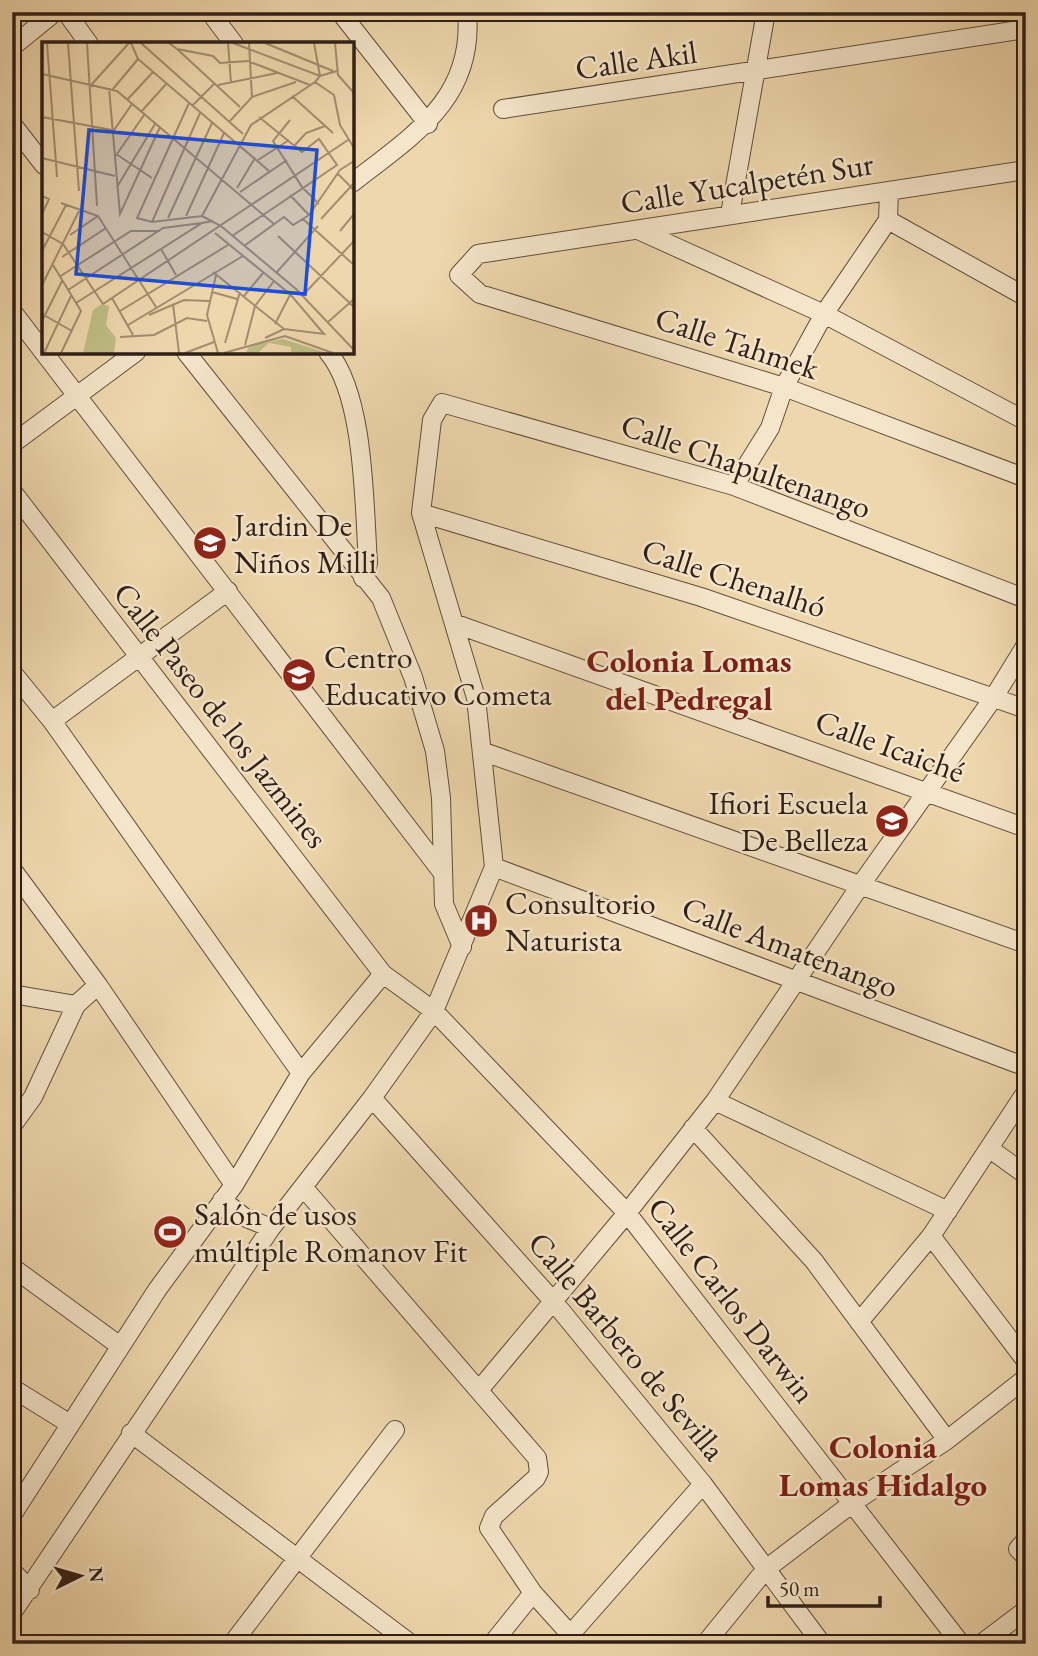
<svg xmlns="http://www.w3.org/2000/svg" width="1038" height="1656" font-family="'EB Garamond',serif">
<rect width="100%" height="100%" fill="#efd7ad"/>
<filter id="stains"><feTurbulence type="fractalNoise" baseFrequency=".00286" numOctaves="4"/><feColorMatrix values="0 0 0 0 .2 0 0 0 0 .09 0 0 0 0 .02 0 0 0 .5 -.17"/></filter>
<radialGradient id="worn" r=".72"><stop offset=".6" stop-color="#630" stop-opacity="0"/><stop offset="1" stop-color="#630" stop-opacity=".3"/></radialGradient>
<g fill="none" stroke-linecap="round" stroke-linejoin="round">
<g stroke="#5f4d3c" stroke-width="20">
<path id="street" d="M66,12l23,32
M210,12l24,32
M340,12l88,112
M12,47l43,-35
M503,109l523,-80
M12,124l32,41
M1026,170l-548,84 -19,21 21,19 304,93 242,91
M352,183c60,-47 123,-84 115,-171
M730,214l36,-202
M888,220l138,77
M638,230l186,84 202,107
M12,311l430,561
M186,352l195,246 32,79 22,74 6,47 3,106 18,43
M328,352c37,44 36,153 40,211l-5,15
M12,444l124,-92
M734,486l36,-58 14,-41 40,-73 64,-94 1,-29
M12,491l371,483 51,37 193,202 334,431
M421,513l280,84 325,112
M456,624l570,204
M12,672l40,49 249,352
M52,721l176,-130
M484,752l542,192
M494,867l532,200
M12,869l86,116 136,200
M12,994l64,11
M372,1098l181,203 150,183 119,160
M715,1101l233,110
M12,1126l21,-29 43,-92 22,-20
M693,1128l121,133 133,179
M990,1149l36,26
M303,1187l234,271 2,14 -3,6 -42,38 -5,12 44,65 46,51
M222,1200l22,17 27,11
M931,1236l95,125
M12,1267l108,79
M859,1322l72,-86 95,-144
M12,1388l58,36
M479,1390l148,-177 88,-112 147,-218 132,-186 32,-52
M131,1433l280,211
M12,1515l145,-225 77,-105 67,-112 82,-99
M1026,1540l-8,9 8,8
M12,1571l18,19
M12,1613l259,-385 101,-130 62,-87 60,-144 -18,-169 -55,-185 11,-93 10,-17 292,83 292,113
M569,1636l134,-152
M232,1644l163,-214
M492,1644l41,-51
M705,1644l61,-75 88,-67 93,-62 79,-62
M981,1644l45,-34"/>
</g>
<use href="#street" stroke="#f5e5ca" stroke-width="18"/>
</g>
<defs>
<g id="school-disc" transform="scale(1.75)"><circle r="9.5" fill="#8f2418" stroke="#f5e5ca"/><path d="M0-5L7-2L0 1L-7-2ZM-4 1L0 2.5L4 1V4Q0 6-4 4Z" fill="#fff"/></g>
<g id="university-disc" transform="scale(1.75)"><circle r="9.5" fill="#8f2418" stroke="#f5e5ca"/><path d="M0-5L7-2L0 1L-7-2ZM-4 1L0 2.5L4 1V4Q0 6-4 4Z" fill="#fff"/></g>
<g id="hospital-disc" transform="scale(1.75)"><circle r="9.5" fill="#8f2418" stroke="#f5e5ca"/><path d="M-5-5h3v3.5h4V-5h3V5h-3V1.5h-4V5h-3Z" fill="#fff"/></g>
<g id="stadium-disc" transform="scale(1.75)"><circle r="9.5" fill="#8f2418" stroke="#f5e5ca"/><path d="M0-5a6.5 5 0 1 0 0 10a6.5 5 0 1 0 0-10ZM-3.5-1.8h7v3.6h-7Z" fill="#fff"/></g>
</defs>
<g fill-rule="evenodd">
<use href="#school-disc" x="210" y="543"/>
<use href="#school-disc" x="299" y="675"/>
<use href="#university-disc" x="892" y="821"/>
<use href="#hospital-disc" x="481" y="921"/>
<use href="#stadium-disc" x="170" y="1232"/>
</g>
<g text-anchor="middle" stroke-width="5" stroke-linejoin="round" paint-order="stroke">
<g font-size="32" fill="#2f1f17" stroke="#f5e5ca">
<text transform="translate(636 60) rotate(-8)" y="11">Calle Akil</text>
<text transform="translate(747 183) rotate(-9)" y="11">Calle Yucalpetén Sur</text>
<text transform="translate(737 343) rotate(18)" y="11">Calle Tahmek</text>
<text transform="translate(746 466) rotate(19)" y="11">Calle Chapultenango</text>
<text transform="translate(734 578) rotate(18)" y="11">Calle Chenalhó</text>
<text transform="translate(221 715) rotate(52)" y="11">Calle Paseo de los Jazmines</text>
<text transform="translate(890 746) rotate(20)" y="11">Calle Icaiché</text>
<text transform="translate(790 947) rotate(21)" y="11">Calle Amatenango</text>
<text transform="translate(732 1300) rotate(52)" y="11">Calle Carlos Darwin</text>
<text transform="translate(627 1346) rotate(50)" y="11">Calle Barbero de Sevilla</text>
</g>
<g font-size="32" fill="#2f1f17" stroke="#f5e5ca" text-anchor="start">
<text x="234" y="536">Jardin De<tspan x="234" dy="37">Niños Milli</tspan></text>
<text x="324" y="668">Centro<tspan x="324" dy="37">Educativo Cometa</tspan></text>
<text x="868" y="814" text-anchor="end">Ifiori Escuela<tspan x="868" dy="37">De Belleza</tspan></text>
<text x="505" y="914">Consultorio<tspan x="505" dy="37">Naturista</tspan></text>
<text x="194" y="1225">Salón de usos<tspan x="194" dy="37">múltiple Romanov Fit</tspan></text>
</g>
<g font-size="33" font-weight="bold" fill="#7a1f14" stroke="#f5e5ca">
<text x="689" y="672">Colonia Lomas<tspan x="689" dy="38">del Pedregal</tspan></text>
<text x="883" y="1458">Colonia<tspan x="883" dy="38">Lomas Hidalgo</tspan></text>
</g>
</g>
<g transform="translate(42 42)">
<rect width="312" height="312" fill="#efd7ad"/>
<path d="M241,297l44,14h-36v-6l-22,-4 -11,10h-12l3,-7z" fill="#bfbd85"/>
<path d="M60,262l7,2 -3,19 10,13 -2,15h-31l10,-43z" fill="#bfbd85"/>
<path fill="none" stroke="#a28d71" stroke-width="2" d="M5,1l10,134M26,1l11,148M45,1l10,163M89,1l7,16 131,112M99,1l102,91M127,1l8,6 36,7 7,7 28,-2 62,24M186,1l3,40M191,1l87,33 17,-5M207,1l3,54M223,1l68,28M272,1l6,33 -5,6 19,13 6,30 14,23M293,1l3,32 16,18M135,7l63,58M0,32l75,17 157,133M50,42l37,-41M176,43l59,-12M67,46l11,126 40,-87M71,47l25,-30M250,54l41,37M85,58l26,-28M147,61l-52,115 15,4 50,-6 19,10 75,63 58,61M150,64l23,-23M99,70l26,-29M0,75l70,13M248,78l-17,21 29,46 17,17M187,80l23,-25 44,-15M70,91l20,-29M253,103l11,-12 19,-7M74,112l36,24M75,112l27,-39M0,116l73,18M216,118l31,-20M296,132l16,16M75,145l38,-63M195,146l18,-30M198,150l47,-32M248,153l19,20M0,154l7,3 -7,15M19,161l37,13 58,91M144,174l38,-83M160,174l49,-91 64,-43M126,176l44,-95M261,177l51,46M279,177l33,-36M110,180l48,-109M298,189l14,-17M0,190l21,12 40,60M173,191l75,61 34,40 -40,-5 -19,9M28,193l28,-19M190,194l105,-71 -18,-26 -17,13 -43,-35M236,194l76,71M202,204l40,-29 9,8 16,-10 31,-45 14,-9M119,207l15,26M0,209l24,-46M20,215l44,-29M11,223l28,46 -20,42M171,230l71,57M234,231l42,-47M174,233l-9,40 11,38M17,235l72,-46h29M0,243l38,-76M26,248l95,-62 39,-5M170,250l25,7M261,253l51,-54M202,254l19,-23M70,256l21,37M34,261l126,-80 11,-2M61,262l245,-164M131,262l6,49M78,269l108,-66M0,272l30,17M107,273l35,-15 25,1M0,279l20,-40M286,280l26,-23M233,282l16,-31M86,283l115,-69M78,295l34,-2 33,-17 20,3M183,301l15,-51M203,303l10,-39 19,-25M2,311l27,-57M143,311l29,-11M182,311l61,-17 48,17"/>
<path fill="#1d4ed8" fill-opacity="0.15" stroke="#1d4ed8" stroke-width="3.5" d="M47,88l228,20 -12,144 -229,-20z"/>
<rect width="312" height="312" fill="none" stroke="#2f1f17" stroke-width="3.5"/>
</g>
<rect width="1038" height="1656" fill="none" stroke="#efd7ad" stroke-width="42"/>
<rect x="14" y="14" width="1010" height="1628" fill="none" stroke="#2f1f17" stroke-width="3.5"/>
<rect x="21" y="21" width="996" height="1614" fill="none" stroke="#2f1f17" stroke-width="2"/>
<g transform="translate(80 1576) rotate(85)" stroke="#f5e5ca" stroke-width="5" paint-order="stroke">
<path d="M0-5L12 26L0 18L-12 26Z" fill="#2f1f17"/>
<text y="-10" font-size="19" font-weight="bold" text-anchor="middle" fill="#2f1f17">N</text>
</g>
<path d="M768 1596v10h112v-10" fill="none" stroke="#2f1f17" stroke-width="3.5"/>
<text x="779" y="1596" font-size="21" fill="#2f1f17" stroke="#f5e5ca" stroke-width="5" paint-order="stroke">50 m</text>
<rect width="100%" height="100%" filter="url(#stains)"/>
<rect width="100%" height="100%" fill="url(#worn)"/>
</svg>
